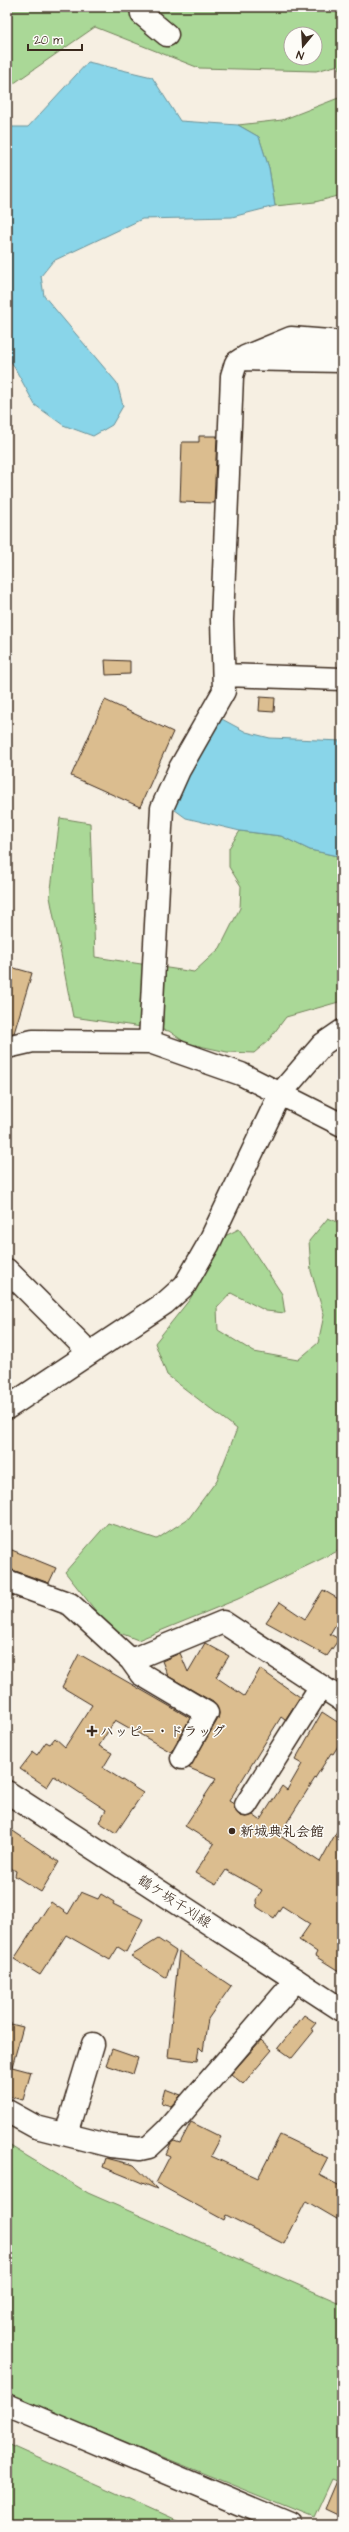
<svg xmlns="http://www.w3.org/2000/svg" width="349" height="2532" font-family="'Architects Daughter','Klee One',sans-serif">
<rect width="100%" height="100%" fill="#f6efe2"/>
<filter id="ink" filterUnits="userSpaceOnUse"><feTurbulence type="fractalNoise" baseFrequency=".025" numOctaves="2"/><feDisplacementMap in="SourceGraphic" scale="8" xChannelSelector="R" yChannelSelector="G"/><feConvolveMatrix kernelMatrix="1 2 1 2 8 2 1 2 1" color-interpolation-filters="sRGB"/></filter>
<g filter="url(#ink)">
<path fill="#aad897" stroke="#72815a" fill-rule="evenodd" d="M7,7h335v188l-27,7 -40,4 -6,-38 -10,-31 -21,-12 44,-5 59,-23 -2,-32 -23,6 -117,-3 -104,-41 -88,61zM291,34h24v24h-24z
M60,818l30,5 5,134 99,15 26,-24 20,-40 1,-22 -12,-19v-19l11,-17 41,5 29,14 32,7v144l-56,16 -18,24 -14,12 -27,-1 -41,-9 -17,-12 -96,-14 -23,-120z
M328,1218l14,6v325l-104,50 -100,41 -28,-11 -45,-57 43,-49 49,16 32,-21 28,-38 20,-51 -70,-54 -12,-32 35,-44 33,-62 16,-8 43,65 3,19 -19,-2 -35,-18 -14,15 1,22 36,22 44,8 20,-17 6,-28 -13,-44 -2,-30z
M7,2144l81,49 254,111v179l-10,-4 -18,39 -307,-124z
M7,2444l180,81h-180z"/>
<path fill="#89d5e9" stroke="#6a9198" d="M88,62l64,15 28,44 58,4 21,12 10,31 6,38 -43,11 -90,2 -89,42 -12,15 3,20 73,87 6,23 -11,19 -19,11 -30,-11 -28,-20 -28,-51v-227h21z
M220,718l26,14 24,6 72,3v116l-32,-7 -29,-14 -41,-5 -54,-13 -15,-11z"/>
<path fill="#dbbd8f" stroke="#3b2a1e" d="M199,436h18l-3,67 -34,-1 2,-60h17z
M105,660l25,1v13l-24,1z
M260,697l15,1 -1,14 -15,-1z
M105,700l68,32 -33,75 -69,-31z
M7,966l25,7 -18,60 -7,1z
M7,1548l49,20 -7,15 -42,-15z
M323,1590l19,11v13l-12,20 9,5 -12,17 -61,-34 14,-20 25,17z
M205,1643l24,13 -13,21 28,19 16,-27 40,28 -15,23 -4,-3 -52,84 5,3 1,6 5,6 6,1 7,-2 7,5 22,-34 5,4 15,-26 -7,-4 27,-48 20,13v15l-9,14 -2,-1 -52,82 41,27 22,-40v151l-27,-17 2,-4 -18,-12 11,-16 -28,-18 -8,12 -17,-11 -1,-7 6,-10 -36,-20 -10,15 -21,-12 19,-29 -29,-18 31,-47 -27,-11 29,-49 1,-6 -6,-11 -45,-26 -6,-15 18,-8 8,19z
M79,1654l111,64 -19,34 -56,-32 -16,26 13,7 -9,15 40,25 -27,40 -17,-11 7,-12 -52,-34 -7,11 -27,-18 13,-17 4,3 9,-13 4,2 5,-6 10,9 27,-42 -30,-18z
M7,1827l52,35 -18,30 -26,-16 1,-5 -9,-5z
M81,1892l17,7 3,-5 13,8 -1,2 30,15 -17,33 -8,-5 -8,13 -44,-25 -26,40 -26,-16 37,-57 17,12z
M158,1939l18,12 -10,27 -35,-22z
M179,1951l52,35 -23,33 -5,32 -4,-4 -2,14 -29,-4z
M304,2015l12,8 -5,6 3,2 -22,27 -14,-10z
M7,2023l16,4 -11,40 19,5 -8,28 -16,-4 3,-28 -3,-1z
M261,2040l11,10 -29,34 -12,-10z
M112,2049l26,9 -5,16 -27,-9z
M165,2089l16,6 -10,11 -10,-3z
M191,2122l30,15 -10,19 47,22 22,-43 48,23 -9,17 23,12v35l-36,-21 -22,43 -58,-29 -2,5 -68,-37 14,-27 -4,-2 5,-11 3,-2 6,2z
M106,2158l28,7 23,24 -54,-22z
M342,2469v48l-17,-8z"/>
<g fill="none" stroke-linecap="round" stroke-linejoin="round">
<g stroke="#3b2a1e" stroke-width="25">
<path id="minor" d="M141,7l1,7 25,21
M245,357l46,-19 51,4
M224,675l118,4
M150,1042l12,-234 17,-38 45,-79 -2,-71 10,-244 4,-13 6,-4 100,2
M7,1047l26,-6 117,1 91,32 101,51
M7,1270l82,82
M7,1408l158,-105 20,-18 23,-40 72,-151 43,-50 19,-13
M7,1581l63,23 61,56 10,14 66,39 -25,45
M131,1660l92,-38 119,78
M246,1805l75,-119
M7,2111l29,16 75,19 29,3 9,-2 18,-17 129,-150
M66,2134l27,-90
M7,2405l284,120"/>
</g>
<g stroke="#3b2a1e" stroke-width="25">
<path id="major" d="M7,1792l335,218"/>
</g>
<use href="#minor" stroke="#fdfcf7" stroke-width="22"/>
<use href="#major" stroke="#fdfcf7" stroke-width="22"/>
</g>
</g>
<g fill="#3b2a1e" stroke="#fdfcf7" stroke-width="1.5">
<path d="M90 1725h4v4h4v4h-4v4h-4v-4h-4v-4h4z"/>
<circle cx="232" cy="1831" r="4"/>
</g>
<g text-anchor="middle" stroke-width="3" stroke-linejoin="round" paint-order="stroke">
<g font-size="14" font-weight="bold" fill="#3b2a1e" stroke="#fdfcf7" text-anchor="start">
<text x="100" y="1736">ハッピー・ドラッグ</text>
<text x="240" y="1836">新城典礼会館</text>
</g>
<g font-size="14" fill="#3b2a1e" stroke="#fdfcf7">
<text transform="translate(175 1901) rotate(33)" y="5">鶴ケ坂千刈線</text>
</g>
</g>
<rect width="349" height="2532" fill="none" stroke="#fdfcf7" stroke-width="24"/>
<rect x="12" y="12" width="325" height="2508" fill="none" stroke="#3b2a1e" stroke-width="1.5" filter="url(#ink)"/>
<g transform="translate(303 46) rotate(198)"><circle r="19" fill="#fdfcf7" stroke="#afa8a0"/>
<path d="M0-3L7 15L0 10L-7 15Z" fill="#3b2a1e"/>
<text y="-6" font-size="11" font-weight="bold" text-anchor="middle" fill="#3b2a1e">N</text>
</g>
<path d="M28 44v6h54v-6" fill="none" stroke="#3b2a1e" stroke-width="2"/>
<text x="34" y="44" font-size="12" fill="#3b2a1e" stroke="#fdfcf7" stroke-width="3" paint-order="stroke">20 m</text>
</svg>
